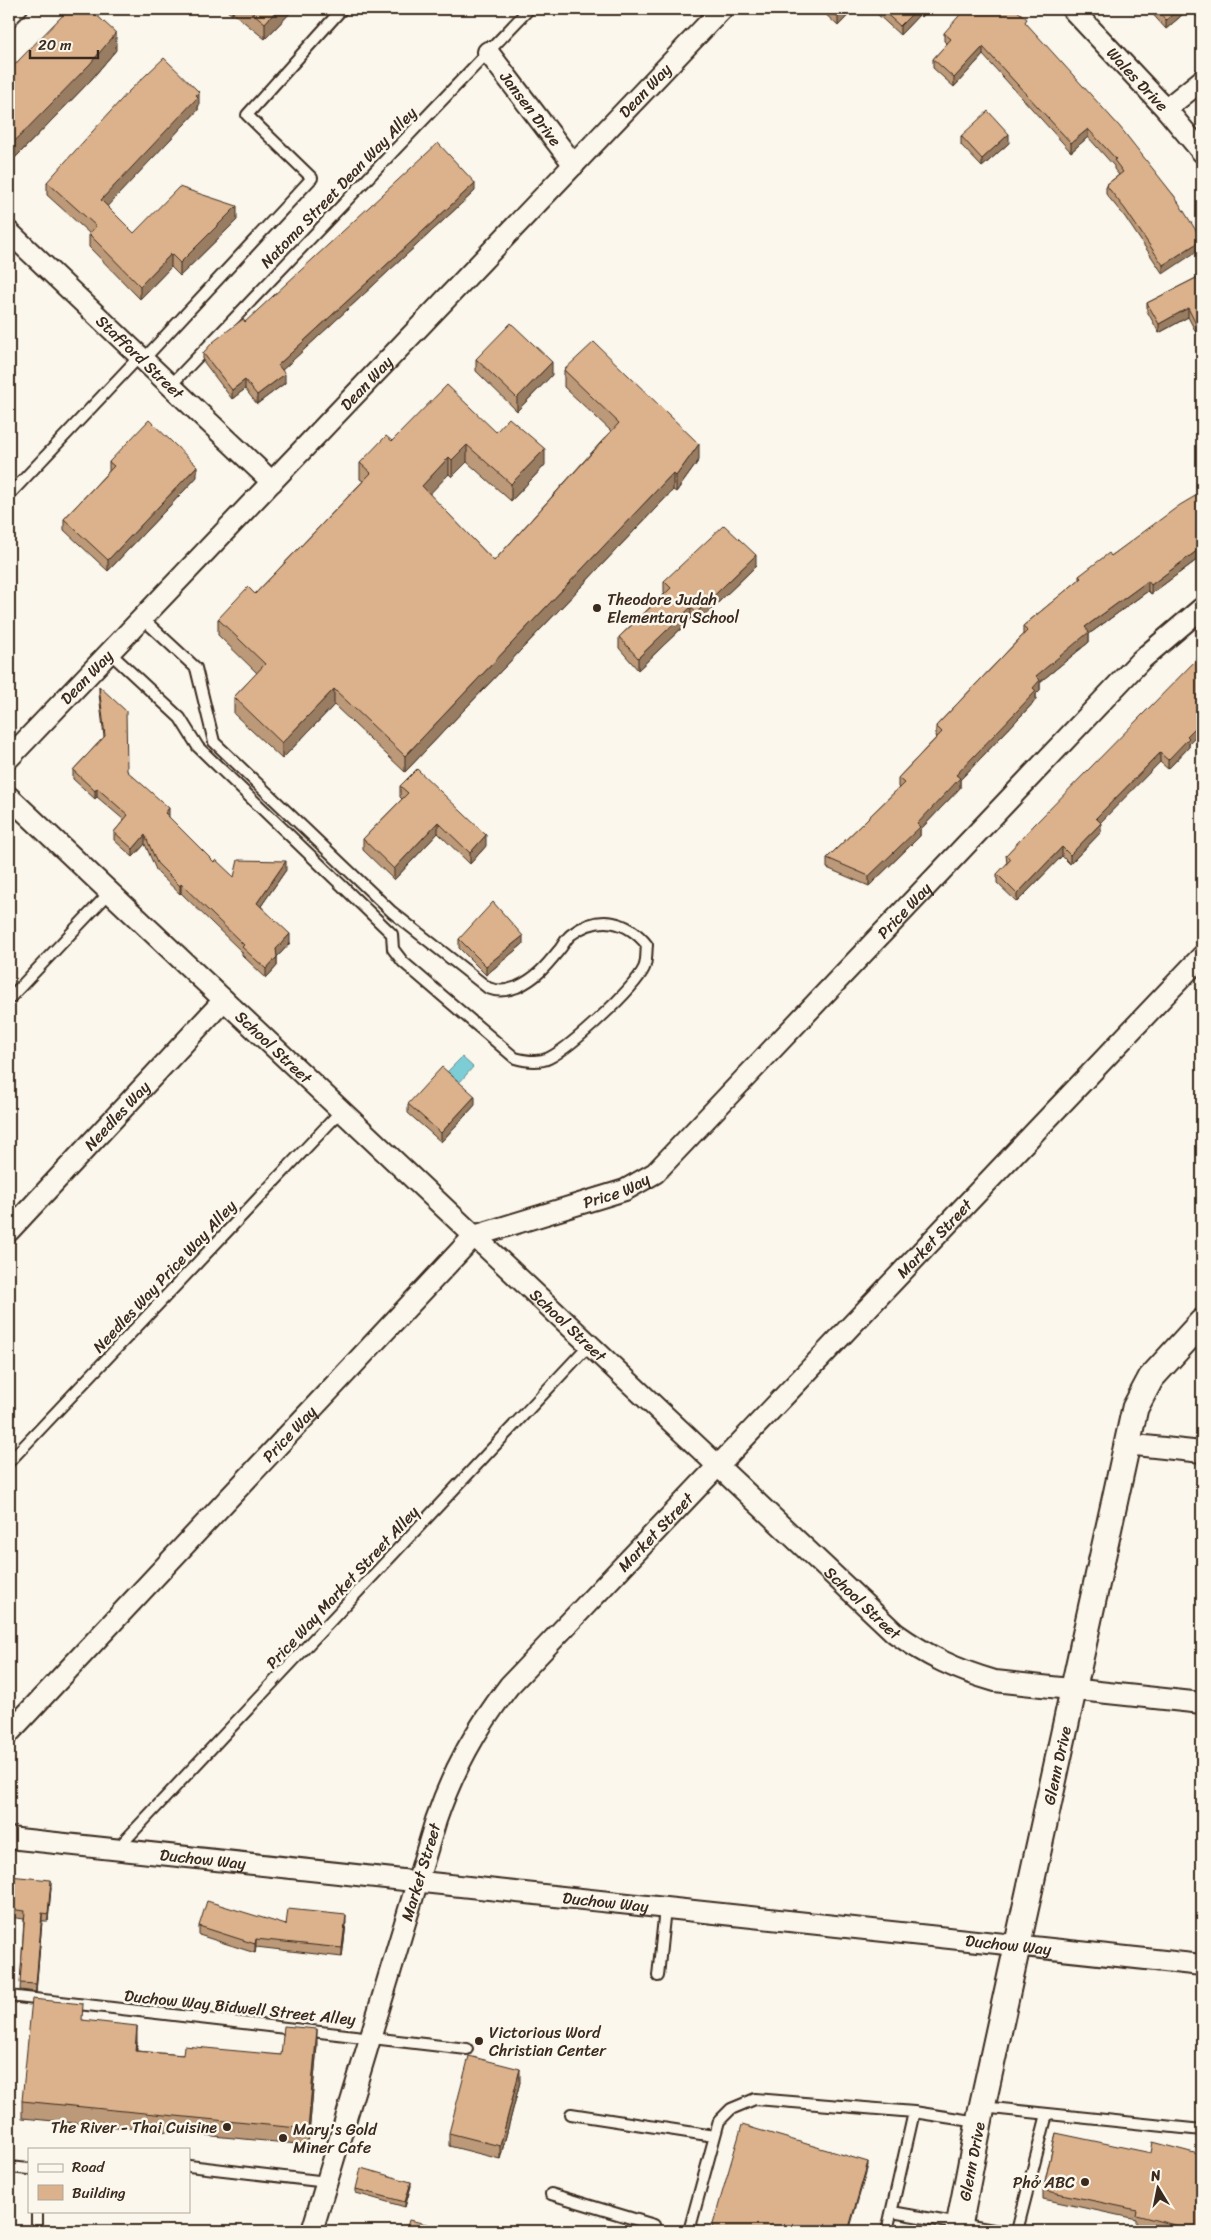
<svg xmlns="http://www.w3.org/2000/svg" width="1211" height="2240" font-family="Sriracha,sans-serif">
<rect width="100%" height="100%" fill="#fbf7ec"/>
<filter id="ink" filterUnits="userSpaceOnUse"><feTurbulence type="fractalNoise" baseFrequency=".02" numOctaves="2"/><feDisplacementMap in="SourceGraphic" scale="10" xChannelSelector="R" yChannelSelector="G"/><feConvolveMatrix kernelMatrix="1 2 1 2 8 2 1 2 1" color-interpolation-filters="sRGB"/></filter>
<g filter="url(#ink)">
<path fill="#7dcdd6" stroke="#638c8c" d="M462,1057l11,10 -14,16 -12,-11z"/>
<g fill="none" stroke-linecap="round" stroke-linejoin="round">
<g stroke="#3b2a1e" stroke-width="14">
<path id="service" d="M9,22l13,-13
M143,360l169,-182 -65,-63 95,-106
M170,386l359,-377
M9,495l130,-138
M109,652l71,66 18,29 194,187 1,15 10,13 112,96c11,3 24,5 34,0 22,-11 85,-69 95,-90 3,-6 2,-16 3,-23 -20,-25 -48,-31 -75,-11 -5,3 -8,10 -12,15 -13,16 -23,29 -43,38 -10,4 -19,5 -29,1l-96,-76 -178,-170 -18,-74 -54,-50
M9,999l101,-107
M9,1462l332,-351
M117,1849l472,-504
M658,1976l7,-68
M9,1996l458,53
M982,2107l220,23
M571,2114l143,22
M189,2166l138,16
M9,2167l20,2
M551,2194l103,31 -1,6
M37,2211v20
M892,2212l107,19
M689,2231l30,-110 12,-12 24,-10 159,13 64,10
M887,2231l27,-119
M1017,2231l30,-117"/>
</g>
<g stroke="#3b2a1e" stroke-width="24">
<g id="minor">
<path id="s1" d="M1072,9l94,100 36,43"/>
<path id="s2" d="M488,52l86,113"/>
<path d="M1166,109l36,-29"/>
<path id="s3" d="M9,232l263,250"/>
<path id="s4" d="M9,758l713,-749"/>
<path id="s5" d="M9,797l886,836c32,23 62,37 100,48l207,22"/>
<path id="s6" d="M9,1231l215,-231"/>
<path d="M1126,1444l76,8"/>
<path id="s7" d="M9,1733l465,-497 151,-46 30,-17 486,-513 61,-52"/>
<path id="s8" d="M9,1838l1193,127"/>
<path id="s9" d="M312,2231l124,-411c18,-52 40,-91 73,-134l693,-730"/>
</g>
</g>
<g stroke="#3b2a1e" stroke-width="29">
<g id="tertiary">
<path id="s10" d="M958,2231l24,-124 153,-699 16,-30 51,-56"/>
</g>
</g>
<use href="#service" stroke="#fbf7ec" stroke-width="10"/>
<use href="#minor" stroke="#fbf7ec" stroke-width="20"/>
<use href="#tertiary" stroke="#fbf7ec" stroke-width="25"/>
</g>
<path fill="#bc9978" stroke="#3b2a1e" d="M225,9h69l-29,30 -32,-26 -1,2z
M820,9h34l-16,17z
M875,9h53l-7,8 -2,-2 -19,20 -25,-23z
M1148,9h41l-23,20z
M1190,9h12v13z
M1027,25l148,172 -12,77 -38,-57 -19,-23v-9l13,-10 -5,-6v-3l-26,-29 -17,15 -88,-97 -29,32 -21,-19v-9l14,-15 -3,-3v-8z
M116,50l-26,31 -78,80 -3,-3v-86z
M199,105l-1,2v3l-91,96 27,27 103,-13 -57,56 -9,-9 -31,32 -51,-52v-14l-42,-38v-13z
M961,136l48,7 -27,24 -21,-22z
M475,191l-193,179 3,13 -28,21 -12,-15 -13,10 -29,-38v-8l42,-31z
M1202,275l-4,61 -10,-19 -29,16 -12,-22v-8z
M476,359l76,16 -35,36 -41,-40z
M564,370l135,90 -23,32 -3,-2 -268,282 -71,-67 -52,54 -48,-45v-17l23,-24 -39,-38v-16l37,-25 108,-113 -3,-2v-16l32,-22 104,-9 49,33 -34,36 -44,-39 -15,15 -3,-3 -20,20 65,67 117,-130 -47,-44z
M109,462l88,15 -89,94 -44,-41v-11l45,-48z
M1202,492v64l-51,38 -3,-3 -59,43v8l-49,40v8l-4,4v6l-76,80v8l-40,42v6l-51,50 -42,-18v-10l72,-70 -1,-1v-9l39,-41 -1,-1v-10l87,-91v-9l56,-46v-4l32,-20z
M756,566l-60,58 -5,-5 -53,51 -19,-22v-11l46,-44 -1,-1v-11z
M1202,658v72l-13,13v4l-21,22 -8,-7 -60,60 1,10 -31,32 -8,-8 -45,46 -20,-19v-9l10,-10 -1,-9z
M99,686l28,85 42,46 45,45 20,15 52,-7 -25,36 29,37 -13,14v9l-11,12 -24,-23v-3l-61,-59 -1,1 -23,-22 -12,-28 -12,13 -19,-17v-8l10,-12 -27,-23 -2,2 -22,-20v-9l31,-33 -5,-43z
M400,786l86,60 -16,18 -32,-31 -44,47 -31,-30v-11l39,-40 -2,-2z
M459,939l64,5 -37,31 -27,-27z
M408,1104l67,1 -34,37 -33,-29z
M9,1876l42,12 -3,33h-6l-6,71 -16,-2 4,-71 -15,-2z
M346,1924l-4,33 -86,-10 -1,6 -56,-18v-9z
M83,2020l54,22v9l46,4h98l36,-9 -9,99 -286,-27v-17z
M520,2082l-20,77 -51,-13v-13z
M1056,2133l146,98h-40l-26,-7v-5l-93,-20v-9z
M411,2186l-6,21 -49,-14v-4z"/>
<path fill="#997d62" stroke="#3b2a1e" d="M232,9h1v4l-1,2z
M278,9h16l-29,30v-16z
M846,9h8l-16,17v-9z
M917,9h2v6l-19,20v-9z
M921,9h7l-7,8z
M1179,9h10l-23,20v-9z
M116,33v17l-26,31 -78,80v-17z
M983,47v8l-29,32v-9z
M199,92v13l-1,2v3l-97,103v-13z
M1088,129v8l-17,15v-9z
M1009,134v9l-27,24v-8z
M475,183v8l-197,183v-9z
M237,206v14l-57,56v-13z
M1202,240v8l-39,26v-9z
M171,254v13l-31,32v-13z
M1188,308v9l-29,16v-9z
M1202,325v9l-4,2v-8z
M552,362v13l-35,36v-13z
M285,374v9l-28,21v-9z
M245,380v9l-13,10v-9z
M699,444v16l-23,32v-16z
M467,445v17l-15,15v-17z
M545,449v16l-34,36v-17z
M449,457v17l-27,28v-16z
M197,466v11l-89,94v-11z
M673,473v17l-268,282v-16z
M1202,547v9l-51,38v-9z
M756,555v11l-60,58v-11z
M1148,581v10l-59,43v8l-49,40v8l-4,4v6l-76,80v8l-40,42v6l-51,50v-10l48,-52 39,-49 77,-87 3,-12 49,-49z
M691,607v12l-53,51v-12z
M334,689v16l-52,54v-16z
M1202,721v9l-13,13v4l-21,22v-9l19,-24z
M1160,753v9l-64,65v-9z
M97,788v9l-2,2v-8z
M169,808v9l-4,4v-8z
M438,822v11l-44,47v-11z
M1101,823v9l-31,32v-9z
M145,835v9l-12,13v-8z
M486,835v11l-16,18v-11z
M1062,847v9l-45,46v-8z
M286,861v9l-29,42v-9z
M181,884v9l-1,1v-8z
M290,934v9l-14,15v-9z
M523,936v8l-37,31v-9z
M277,957v9l-11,12v-9z
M475,1096v9l-34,37v-9z
M51,1880v8l-3,33v-7z
M42,1913v8l-6,71v-8z
M346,1915v9l-4,33v-9z
M256,1939v8l-1,6v-9z
M137,2026v16l-2,25v-16z
M317,2029v17l-9,99v-16z
M520,2069v13l-20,77v-13z
M868,2162v4l-19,65h-1z
M411,2182v4l-6,21v-5z"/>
<path fill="#dbb28c" stroke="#3b2a1e" d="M72,9h18l26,24 -26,31 -78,80 -3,-3v-69l10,-12 48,-49 1,2z
M248,9h30l-13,14z
M829,9h17l-8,8z
M881,9h36l-17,17z
M965,9h50l12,10 -2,3 95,105 55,70 27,43 -39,25 -38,-56 -19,-24 17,-13 -9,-12 2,-1 -28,-30 -17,14 -88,-96 -29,31 -21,-19 18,-20 -7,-6z
M1156,9h23l-13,11z
M1197,9h5v5z
M164,58l35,34 -3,3 2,2 -97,103 33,33 45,-46 58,19 -57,57 -9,-9 -31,32 -51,-52 7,-8 -49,-44 82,-91z
M988,111l21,23 -27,25 -21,-23z
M438,143l37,40 -197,182 7,9 -28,21 -12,-15 -13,10 -29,-37 10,-11 30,-23 2,3z
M1202,275v50l-4,3 -10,-20 -29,16 -12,-21z
M511,323l41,39 -35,36 -41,-39z
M594,342l105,102 -23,32 -3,-3 -268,283 -71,-67 -52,54 -48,-46 31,-33 -47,-45 30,-32 7,7 116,-121 -11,-10 26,-27 6,5 55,-56 49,47 13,-14 36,31 -34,35 -44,-39 -15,15 -3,-3 -27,29 72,75 125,-138 -55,-53z
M149,420l48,46 -89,94 -44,-41 50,-53 -5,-4z
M1202,492v55l-51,38 -3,-4 -63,46 4,5 -53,44 4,4 -7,8 3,3 -80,84 4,3 -43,46 3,3 -51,49 -42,-18 77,-75 -6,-5 44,-46 -6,-6 91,-95 -4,-5 58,-48 -2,-2 30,-23 2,3 69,-51z
M724,525l32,30 -60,58 -5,-6 -53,51 -19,-21 52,-49 -7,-7z
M1200,656l2,2v63l-15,15 2,2 -21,22 -8,-7 -64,65 5,5 -31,32 -8,-8 -45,47 -20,-20 14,-15 -5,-4 30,-32z
M99,686l27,25 1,60 42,37 -4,5 49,49 2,-2 18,17 4,-17 48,1 -29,42 33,31 -14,15 1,8 -11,12 -24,-22 2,-2 -63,-61 -1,2 -23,-23 -12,-28 -12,14 -19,-17 14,-17 -31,-27 -2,3 -22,-21 32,-34z
M417,769l69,66 -16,18 -32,-31 -44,47 -31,-30 45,-46 -8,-7z
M493,902l30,34 -37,30 -27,-27z
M442,1067l33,29 -34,37 -33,-29z
M9,1876l42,4 -3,34 -6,-1 -6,71 -16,-1 5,-72 -16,-2z
M207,1901l79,24 2,-16 58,6 -4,33 -86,-9 -1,5 -56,-18z
M32,1999l51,5 -1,16 55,6 -2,25 48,4 1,-9 97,9 3,-29 33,3 -9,100 -286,-28z
M469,2056l51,13 -20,77 -51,-13z
M742,2125l126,37 -20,69h-137z
M1056,2133l95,20 2,-11 49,13v76h-15l-1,-3 -50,-13 1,-5 -94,-20z
M361,2168l50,14 -6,20 -49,-13z
M409,2220l35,8 -1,3h-37z"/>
</g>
<g fill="#3b2a1e" stroke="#fbf7ec" stroke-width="2">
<circle cx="597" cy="608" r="5"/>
<circle cx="479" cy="2041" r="5"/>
<circle cx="227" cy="2127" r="5"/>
<circle cx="283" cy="2138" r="5"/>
<circle cx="1085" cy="2182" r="5"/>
</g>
<g text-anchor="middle" stroke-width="5" stroke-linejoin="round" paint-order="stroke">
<g font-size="16" fill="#3b2a1e" stroke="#fbf7ec">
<text dy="6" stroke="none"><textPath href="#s1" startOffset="96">Wales Drive</textPath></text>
<text dy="6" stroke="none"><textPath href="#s4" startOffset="922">Dean Way</textPath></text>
<text dy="6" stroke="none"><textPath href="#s2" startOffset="71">Jansen Drive</textPath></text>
<text transform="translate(338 187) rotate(-46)" y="6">Natoma Street Dean Way Alley</text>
<text dy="6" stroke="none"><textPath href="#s3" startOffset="181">Stafford Street</textPath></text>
<text dy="6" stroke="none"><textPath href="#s4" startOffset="518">Dean Way</textPath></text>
<text dy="6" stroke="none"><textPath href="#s4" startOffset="112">Dean Way</textPath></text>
<text dy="6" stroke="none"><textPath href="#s7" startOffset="1235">Price Way</textPath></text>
<text dy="6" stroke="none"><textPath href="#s5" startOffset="364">School Street</textPath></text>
<text dy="6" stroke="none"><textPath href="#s6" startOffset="158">Needles Way</textPath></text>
<text dy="6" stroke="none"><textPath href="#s7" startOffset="830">Price Way</textPath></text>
<text dy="6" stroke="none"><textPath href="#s9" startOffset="1200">Market Street</textPath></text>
<text transform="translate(164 1276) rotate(-47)" y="6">Needles Way Price Way Alley</text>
<text dy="6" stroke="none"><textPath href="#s5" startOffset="769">School Street</textPath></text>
<text dy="6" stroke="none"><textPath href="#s7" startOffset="410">Price Way</textPath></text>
<text dy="6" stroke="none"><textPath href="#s9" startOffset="795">Market Street</textPath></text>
<text transform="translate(342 1587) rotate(-47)" y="6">Price Way Market Street Alley</text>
<text dy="6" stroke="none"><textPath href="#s5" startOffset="1174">School Street</textPath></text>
<text dy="6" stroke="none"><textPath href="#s10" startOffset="476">Glenn Drive</textPath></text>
<text dy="6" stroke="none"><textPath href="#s8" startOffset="195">Duchow Way</textPath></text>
<text dy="6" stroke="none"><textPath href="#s9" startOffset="375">Market Street</textPath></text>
<text dy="6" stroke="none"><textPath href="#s8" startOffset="600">Duchow Way</textPath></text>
<text dy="6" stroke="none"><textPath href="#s8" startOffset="1005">Duchow Way</textPath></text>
<text transform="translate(240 2007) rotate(6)" y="6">Duchow Way Bidwell Street Alley</text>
<text dy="6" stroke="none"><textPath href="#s10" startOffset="71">Glenn Drive</textPath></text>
</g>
<g font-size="16" fill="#3b2a1e" stroke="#fbf7ec" text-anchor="start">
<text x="607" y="605">Theodore Judah<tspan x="607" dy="18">Elementary School</tspan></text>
<text x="489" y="2038">Victorious Word<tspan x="489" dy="18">Christian Center</tspan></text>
<text x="217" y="2133" text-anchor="end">The River - Thai Cuisine</text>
<text x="293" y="2135">Mary's Gold<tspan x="293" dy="18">Miner Cafe</tspan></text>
<text x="1075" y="2188" text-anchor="end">Phở ABC</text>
</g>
</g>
<rect width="1211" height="2240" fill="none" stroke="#fbf7ec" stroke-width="30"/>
<rect x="15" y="15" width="1181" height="2210" fill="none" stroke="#3b2a1e" stroke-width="2" filter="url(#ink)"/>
<rect x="28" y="2148" width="162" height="65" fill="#fbf7ec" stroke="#aea59a"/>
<rect x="38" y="2164" width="25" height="8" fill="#fbf7ec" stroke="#aea59a"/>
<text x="72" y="2172" font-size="15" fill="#3b2a1e">Road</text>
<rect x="38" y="2185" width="25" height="15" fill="#dbb28c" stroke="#aea59a"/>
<text x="72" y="2198" font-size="15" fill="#3b2a1e">Building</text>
<g transform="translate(1158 2188) rotate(350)" stroke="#fbf7ec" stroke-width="4" paint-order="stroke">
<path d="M0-4L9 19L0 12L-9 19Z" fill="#3b2a1e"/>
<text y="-8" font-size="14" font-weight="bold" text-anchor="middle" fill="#3b2a1e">N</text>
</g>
<path d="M30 50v8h68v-8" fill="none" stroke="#3b2a1e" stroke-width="2.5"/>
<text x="38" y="50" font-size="15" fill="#3b2a1e" stroke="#fbf7ec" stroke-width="4" paint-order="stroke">20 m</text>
</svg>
